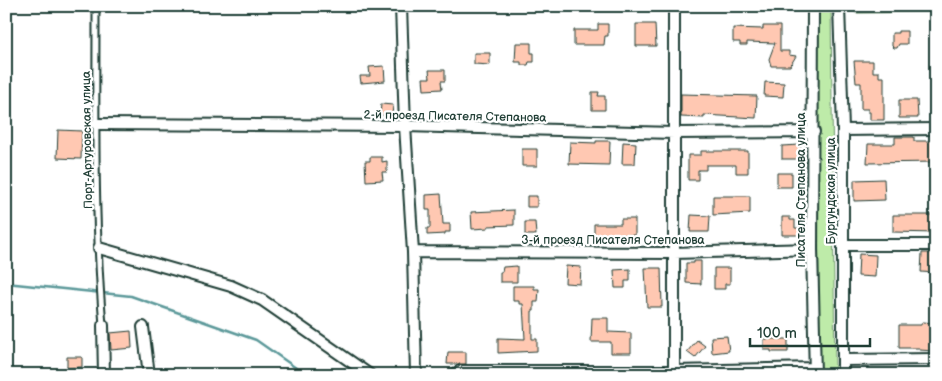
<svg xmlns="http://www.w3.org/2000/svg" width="942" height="381" font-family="'Balsamiq Sans',sans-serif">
<rect width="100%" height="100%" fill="#fff"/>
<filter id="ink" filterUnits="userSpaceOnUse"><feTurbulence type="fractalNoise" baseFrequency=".02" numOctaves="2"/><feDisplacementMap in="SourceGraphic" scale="10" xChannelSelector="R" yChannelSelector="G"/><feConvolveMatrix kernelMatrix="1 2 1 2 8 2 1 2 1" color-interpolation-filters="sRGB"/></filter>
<g filter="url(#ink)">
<path fill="#beeba9" stroke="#6e946e" d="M855,6h81v6l-81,1z
M818,8h13l4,367h-16z"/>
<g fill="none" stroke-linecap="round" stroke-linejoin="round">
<path stroke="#5c999a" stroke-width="2.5" d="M6,283l125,13 125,44 50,35"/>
</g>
<path fill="#ffc8b2" stroke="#1f3d34" d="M598,24h10v12h-3l-1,9h-30v-15h24z
M636,24h19l1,22h-20z
M763,26h17v25h9v4l7,1 -6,10h-19l-2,-7 6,-16 -28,-1v3h-7v-3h-7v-14l30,1z
M898,31h9v13h-8l-2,4h-3l-2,-2v-13h6z
M516,43h15v10h3v9h-5l-1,3h-7v-3h-6z
M474,53h16v12l-16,-1z
M854,61h19v11h6v5h5v43h-14v-8h-2v-3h-7v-26h-5z
M384,66l1,15 -24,2 -1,-7h10l-1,-9z
M429,70h16v11h-4l1,8 -18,1 -1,-12h7z
M765,82l19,1 -1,14 -19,-1z
M592,92h7l-1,4h7v14h-13z
M681,94l76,2 -1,22 -52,-3v3l-23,-1z
M899,100h18l1,18h-19z
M381,104l12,1 -1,11 -12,-1z
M58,130l24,1 -1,28 -24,-1z
M895,137h19v4h22v21l-69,1 1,-19h27z
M596,141h14l-1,24 -40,-1 1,-22 26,1z
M623,142l13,1 -1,21h-13z
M800,145v14h-18v-13z
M522,149h15v17h-15z
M701,151h47v22h-12v-8h-30v5h-8v10h-10v-25h13z
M370,157h12v5l5,-1v11h-5l1,8 -17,1 -1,-20h5z
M777,173h15v14h-15z
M884,179l1,21 -31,1v-21z
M441,194l2,30h7v8h-5v2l-18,1v-7h3v-18h-4v-15z
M527,196h10v11h-10z
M713,196h37v17l-37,2z
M514,210v15l-26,1v2l-16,1 -1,-17z
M691,215l19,1 -1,16h-19z
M893,215h43v18l-43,-1z
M782,217h8v3h5v8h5v7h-18z
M621,219h14v16h-22l-1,6h-18v-17h27z
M525,222h10l1,13h-11z
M922,253h14v20l-15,-1z
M859,254l17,1 -1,22 -17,-1z
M694,261h7v23l-15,-1v-20h8z
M517,266v16h-17v-10h2l1,-5z
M566,266l15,1 -1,17 -15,-1z
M645,268h16l1,39h-15z
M714,268h16v16h-5v5h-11z
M630,269v12h-5v7h-10l-1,-18z
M513,286h21v3h5l-1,13h-4v9h-2v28h5v12l-39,2v-15l27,1 -2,-35h-4v-3h-6z
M592,318h16v14l23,1v20h-20v-11h-20z
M922,322l14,1 -2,28 -15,-1v-2h-20v-23h22z
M131,331l1,17 -21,2 -1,-17z
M727,336l2,15 -17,2 -1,-16z
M764,339h24v13h-17v-2h-7z
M697,340l8,6 -10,12 -8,-6z
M448,352h18v12h-19z
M67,357h15v10l-15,1z"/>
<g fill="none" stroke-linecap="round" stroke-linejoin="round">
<g stroke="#1f3d34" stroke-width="9">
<path id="service" d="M96,6c0,106 -2,213 7,319
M6,366l1,9"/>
</g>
<g stroke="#1f3d34" stroke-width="14">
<path id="minor" d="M401,6l4,120 8,126 3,123
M674,6v369
M813,6l-1,243 3,126
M839,6l4,124v245
M96,124l309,2 269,7 140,-1
M843,130l93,-1
M844,245h92
M99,248l132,38 31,14 108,75
M413,252l261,1 138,-4
M103,325l1,50
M143,327l6,48
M843,360l93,-1
M453,375l7,-4h214l141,-3"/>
</g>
<use href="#service" stroke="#fff" stroke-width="5"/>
<use href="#minor" stroke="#fff" stroke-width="10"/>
</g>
</g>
<g text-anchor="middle" stroke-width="4.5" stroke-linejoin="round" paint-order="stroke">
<g font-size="12" fill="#1f3d34" stroke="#fff">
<text transform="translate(455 116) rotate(1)" y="4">2-й проезд Писателя Степанова</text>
<text transform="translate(87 140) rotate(-91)" y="4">Порт-Артуровская улица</text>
<text transform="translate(801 190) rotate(-90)" y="4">Писателя Степанова улица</text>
<text transform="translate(831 191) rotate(-90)" y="4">Бургундская улица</text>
<text x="613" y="244">3-й проезд Писателя Степанова</text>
</g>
</g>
<rect width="942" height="381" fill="none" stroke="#fff" stroke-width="25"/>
<rect x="12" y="12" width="917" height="356" fill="none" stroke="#1f3d34" stroke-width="2" filter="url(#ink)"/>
<path d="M750 338v8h120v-8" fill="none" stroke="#1f3d34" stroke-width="2.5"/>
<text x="757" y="338" font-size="15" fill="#1f3d34" stroke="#ffffff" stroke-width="4" paint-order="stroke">100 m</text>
</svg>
